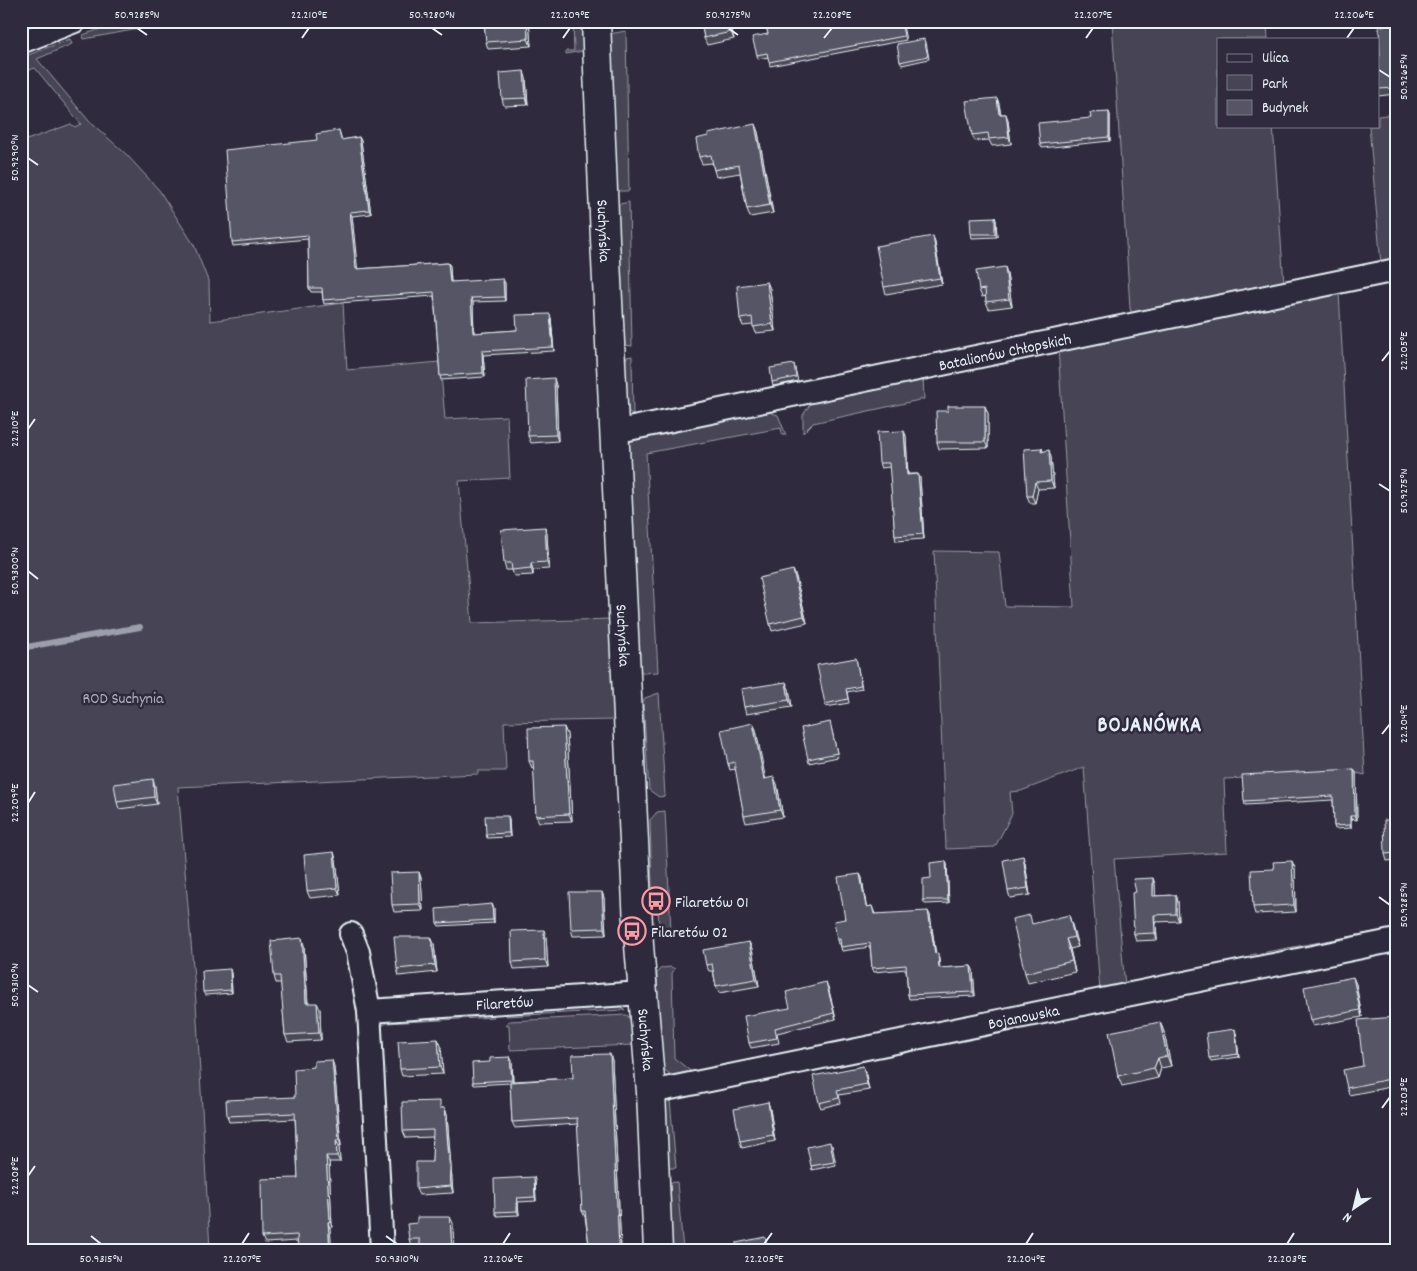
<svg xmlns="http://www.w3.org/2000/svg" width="1417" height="1271" font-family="Dekko,sans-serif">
<rect width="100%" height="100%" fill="#2f2a3d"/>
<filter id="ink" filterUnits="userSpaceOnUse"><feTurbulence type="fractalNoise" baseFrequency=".02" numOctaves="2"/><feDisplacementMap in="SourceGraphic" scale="10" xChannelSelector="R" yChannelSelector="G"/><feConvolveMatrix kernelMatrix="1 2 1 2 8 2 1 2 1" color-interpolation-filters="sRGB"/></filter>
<g filter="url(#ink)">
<path fill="#464455" stroke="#979aa6" d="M123,21h59l-98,18 -1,-4z
M573,21h9l1,30 -17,3v-3h8z
M1112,21h155l1,18h-50v87h55l11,158 -152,31 -2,-7z
M626,31l3,160h-12l-8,-157z
M70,39l2,5 -35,15 52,62 37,33 33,36 35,55 15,38 1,38 133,-18 4,67 93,-8 5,57 62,-3 3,62 -51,3 13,142 139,-4 4,101 -111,2 2,49h-28v3l-300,13 18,215 14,248h-189v-1108l50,-18 4,3 6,-3 -46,-56 -14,5v-19l5,-3 2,4z
M1396,114v148l-15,3 -12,-139h9v-10z
M629,202l3,144 -8,-1 -7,-136 3,-5z
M1339,292l26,483 -9,-2 -132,6 3,73 -113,7 11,128 -25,5 -16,-225 -63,24 -11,1 2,22 -17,33 -49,2 -12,-298 65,1 6,54 69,1 -16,-260z
M632,356l1,59 -5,-4 -4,-47 3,-7z
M923,376l1,23 -111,24 -10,10v-18l12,-18z
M766,411l12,4 8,20h-4l-1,-7 -135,25 12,219 -15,1 -3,-4 -12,-220 2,-7 6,-5z
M659,693l6,103 -6,1 -10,-7 -6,-88 2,-4z
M665,811l6,120 -12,-3 -2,-37 -5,-3 -2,-68 7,-8z
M1396,928v3l-145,27 -1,-3z
M671,967l4,2 -3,4 2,85 19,15 -17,5 -9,-6 -7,-8 -3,-91 4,-5z
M622,1007l3,3 -119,6 1,-4z
M493,1014l1,3 -107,6 -5,3 3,64 -3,1 -2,-65 6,-5z
M627,1015l5,7 1,23 -123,5 -1,-25h-3l3,-4z
M670,1099l6,69h-11l-1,-63z
M677,1182l6,68h-14l-4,-67z"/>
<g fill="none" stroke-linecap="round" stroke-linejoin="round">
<path stroke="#9c9fab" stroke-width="6" d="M21,648l119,-21"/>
<g stroke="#e8f1f8" stroke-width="26">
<g id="minor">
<path d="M21,42l54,-21"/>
<path id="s1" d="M614,432l782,-162"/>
<path d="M351,934l7,18 11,59 13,239"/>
<path id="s2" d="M369,1011l273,-18"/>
<path id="s3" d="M651,1092l745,-152"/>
</g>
</g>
<g stroke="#e8f1f8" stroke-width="31">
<g id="tertiary">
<path id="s4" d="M596,21l9,218 34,706 12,147 7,158"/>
</g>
</g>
<use href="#minor" stroke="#2f2a3d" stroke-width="22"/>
<use href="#tertiary" stroke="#2f2a3d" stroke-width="28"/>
</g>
<path fill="#4b4957" stroke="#e8f1f8" d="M484,21h45l2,25 -43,3 -2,-7z
M701,21h29l4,18 -27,6 -3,-7z
M765,21h137l4,19 -136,26 -2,-9 -10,2 -1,-4 11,-21z
M1395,25l1,3v66l-18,2v-40h2z
M926,42l3,17 -27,6 -2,-3z
M526,78l2,27 -24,1 -2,-7z
M997,98l2,6 2,10h5l2,7 3,23 -19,2 -3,-6 -14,1 -3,-6z
M1109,112l1,3v26l-68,7 -2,-4 51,-26z
M339,130l3,10 17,-3 2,4 10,73 -19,2 5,53 91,-6 2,3 1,16 54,1v18l-32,1 1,31 43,-3 34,-12 3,33 -71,4 2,22 -44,3 -1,-4 -6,-80 -110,8 -1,-4 -1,-8h-11l-2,-4 -1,-49 -75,7 -1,-4 85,-102z
M758,132l15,81 -23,4 -3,-8 -7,-36 -24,4 -4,-14 -10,1 -3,-7 9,-21z
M996,220l1,17 -25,1 -1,-4z
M933,236l2,7 7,41 -56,10 -2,-7z
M1005,267l2,7 5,32 -23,3 -3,-7v-6l-4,1 -3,-7z
M767,282l3,7 5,42 -19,2 -3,-8 -10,1 -3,-7z
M794,364l4,17 -25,5 -1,-4z
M556,385l2,56 -27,2 -3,-7z
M948,411l40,2v35l-49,1 -2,-7z
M904,431l2,5 2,38h10l2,4 4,61 -28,2 -1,-5 -5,-69 -9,1 -2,-5z
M1042,448l1,3 8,6 3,31 -16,1 -3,14h-5l-3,-7z
M545,527l2,7 2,35 -16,1v5l-19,1 -2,-6h-6l-2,-7z
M793,570l3,7 11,46 -35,8 -2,-7z
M856,658l6,31 -15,3 2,11 -23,4 -1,-3z
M789,689l3,18 -46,7 -2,-7z
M830,722l8,35 -29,6 -1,-4z
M753,723l3,7 9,49 12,5 6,33 -37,6 -2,-7 -8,-47 -6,1 -2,-6z
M567,734l5,87 -33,1 -3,-6 -2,-49 -2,1 -3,-7z
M1354,769l2,4 1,47 -6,-1v9l-16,1 -1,-3 -1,-26 -88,5 -1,-4z
M155,786l2,18 -38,5 -2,-7z
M508,816l1,3 1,18 -23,1 -1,-4z
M1396,820v40l-9,1 -2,-7z
M336,859l4,36 -30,3 -3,-7z
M1025,863l5,32 -20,3 -2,-7z
M947,864l2,39 -24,1 -2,-4 8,-22z
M1295,868l1,44 -41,2 -2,-7z
M419,872l2,6 2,33 -29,1 -2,-7z
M860,874l2,4 4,29 6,-1 3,8 55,1 6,39 3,4 1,10 31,-2 2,4 2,26 -66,3 -1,-4 -2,-26 -32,3 -2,-4 -2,-21 -28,4 -2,-7h-2l-1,-4z
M1153,878l2,7v11l21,-1 2,7 1,19 -23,1 1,18 -21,1 -2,-7 2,-42z
M602,892l2,6 2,37 -33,1 -2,-7z
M494,908v15l-55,3 -2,-3z
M1033,924l39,1 6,22 -8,2 5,23 -47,11 -3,-10z
M431,937l3,7 3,28 -38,4 -2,-7z
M546,937l2,30 -34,2 -2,-7z
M749,942l3,7 7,37 -40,7 -3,-7 -3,-15h-4l-3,-6z
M304,945l4,58 12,6 1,31 -33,2 -3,-7 -4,-52h-5l-2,-7z
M231,973l1,20 -27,2 -2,-3z
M1356,984l6,33 -49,9 -3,-6z
M828,987l8,32 -59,14 2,10 -28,5 -2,-5 41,-35z
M1396,1017v83h-2l-3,-7 -1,-6 -41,8 -2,-7 16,-22z
M1160,1022l4,10 7,34 -10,2 -3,10 -36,8 -4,-10z
M1236,1033l3,24 -28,4 -2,-3z
M438,1039l3,7 2,28 -41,2 -2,-7z
M510,1057l2,4 1,20 60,-3 39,-18 9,190h-34l2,-5 -4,-28 -3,-6 -4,-87 -63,4 -3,-6 -2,-39 -36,2 -1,-3 17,-20z
M334,1066l7,80h-2l1,16h-11l3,65 -2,1 -33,13 -32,2 -3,-6 36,-59 -3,-59 -66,3 -2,-6 68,-19z
M863,1066l2,5 4,19 -30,5 2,8 -20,5 -2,-5z
M768,1102l2,7 5,32 -33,7 -2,-7z
M442,1108h3l2,7 6,78 -34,2 -3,-6 16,-27 1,-25 -27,1 -3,-7z
M832,1145l4,20 -24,5 -1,-4z
M535,1180l1,21 -18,1 1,13 -22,1 -2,-4z
M453,1223l-33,23h-9l-2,-7z"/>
<path fill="#3d3c47" stroke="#e8f1f8" d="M527,21h2l2,25 -3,-7z
M729,21h1l4,18 -3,-7z
M524,71l2,7 2,27 -2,-7z
M997,98l2,6 2,17 -2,-7z
M1109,112l1,3v26l-1,-4z
M1006,114l2,7 3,23 -2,-7z
M755,124l3,8 15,81 -3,-8z
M359,137l2,4 10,73 -2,-4z
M350,212l2,4 6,57 -2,-4z
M995,217l1,3 1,17 -2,-3z
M933,236l2,7 7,41 -2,-6z
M448,263l2,3 1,20 -1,-4z
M1005,267l2,7 5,32 -3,-7z
M503,279l2,4v18l-1,-4z
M767,282l3,7 5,42 -3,-7z
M471,298l2,4 1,35 -1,-4z
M550,314l1,4 3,33 -1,-4z
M482,351l1,4 2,22 -2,-4z
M554,378l2,7 2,56 -2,-6z
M985,406l3,7v35l-3,-6z
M904,431l2,5 2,43 -1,-4z
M1049,450l2,7 3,31 -3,-7z
M918,474l2,4 4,61 -1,-5z
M1035,482l3,7 -3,14 -3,-7z
M545,527l2,7 2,35 -2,-7z
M531,563l2,7v5l-2,-7z
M793,570l3,7 11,46 -3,-7z
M786,682l3,7 3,18 -3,-7z
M753,723l3,7 11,56 -3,-7z
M564,727l3,7 5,87 -3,-7z
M1354,769l2,4 1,47 -2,-4z
M774,777l3,7 6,33 -3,-7z
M153,779l2,7 2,18 -3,-7z
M508,816l1,3 1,18 -1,-4z
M1350,816l1,3v9l-1,-3z
M334,852l2,7 4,36 -3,-7z
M1023,856l2,7 5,32 -2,-7z
M946,861l1,3 2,39 -1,-3z
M1292,861l3,7 1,44 -2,-7z
M419,872l2,6 2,33 -3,-7z
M860,874l2,4 5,33 -1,-4z
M1153,878l2,7 1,18 -3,-7z
M602,892l2,6 2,37 -2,-7z
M1176,895l2,7 1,19 -3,-7z
M492,904l2,4v15l-1,-3z
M928,911l2,4 6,43 -1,-4z
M1069,915l3,10 6,22 -4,-10z
M1154,915l2,7 1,18 -2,-7z
M544,930l2,7 2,30 -3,-7z
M431,937l3,7 3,28 -2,-7z
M302,938l2,7 4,65 -2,-7z
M1066,939l4,10 5,23z
M749,942l3,7 7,37 -3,-7z
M971,966l2,4 2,26 -2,-4z
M230,969l1,4 1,20 -1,-3z
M1353,977l3,7 6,33 -2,-7z
M826,982l2,5 8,32 -2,-6z
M317,1003l3,6 1,31 -2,-7z
M1160,1022l4,10 7,34 -4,-10z
M1235,1029l1,4 3,24 -1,-3z
M438,1039l3,7 2,28 -3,-7z
M610,1054l2,6 9,190h-2z
M510,1057l2,4 1,22 -1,-3z
M1158,1058l3,10 -3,10 -4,-10z
M332,1060l2,6 7,80 -2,-6z
M863,1066l2,5 4,19 -2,-6z
M768,1102l2,7 5,32 -2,-6z
M445,1108l2,7 6,78 -2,-7z
M336,1140l3,6 1,16 -3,-6z
M326,1156l3,6 3,65 -2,-6z
M534,1177l1,3 1,21 -1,-4z
M517,1198l1,4 1,13 -2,-4z
M450,1217l3,6 1,27h-2z
M328,1222l2,6 2,22h-2z"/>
<path fill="#575565" stroke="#e8f1f8" d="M484,21h43l1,18 -42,3z
M701,21h28l2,11 -27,6z
M765,21h136l3,15 -135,26 -2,-9 -10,2 -5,-18 16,-3z
M1395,25l1,8v55l-18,1v-33h2l-1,-30z
M924,39l4,17 -28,6 -3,-18z
M524,71l2,27 -24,1 -2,-26z
M997,98l2,16h7l3,23 -20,2 -1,-6 -16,2 -6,-34z
M1109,112v25l-69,7 -2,-21 53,-5 -1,-5z
M755,124l15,81 -23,4 -8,-44 -25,5 -3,-15 -12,2 -3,-18 12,-3v-2z
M339,130l2,10 18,-3 10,73 -19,2 6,57 92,-6 2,19 53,-3 1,18 -33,1 2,35 44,-3 -1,-15 34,-1 3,33 -71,4 1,22 -43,3 -6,-84 -111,8 -1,-12h-13l-1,-53 -76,7 -7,-92 92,-10 -1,-6z
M995,217v17h-24l-1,-16z
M933,236l7,42 -56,9 -8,-41z
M1005,267l4,32 -23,3 -1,-13 -6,1 -3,-19z
M767,282l5,42 -19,3 -1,-10 -12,2 -3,-33z
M794,364l2,13 -24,5 -2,-14z
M554,378l2,57 -28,1 -2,-56z
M948,406h37v36h-48l-1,-31h12z
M904,431l3,44 11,-1 5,60 -28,2 -6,-73h-10l-2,-31z
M1042,448l-1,4 8,-2 2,31 -16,1 -3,14h-5l-3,-47z
M545,527l2,35 -16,1v5l-19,2 -1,-7h-7l-3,-33z
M793,570l11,46 -34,8 -11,-46z
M856,658l5,28 -15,3 2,10 -23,5 -8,-39z
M786,682l3,18 -45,7 -3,-18z
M830,722l7,31 -29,6 -7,-31z
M753,723l11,56 10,-2 6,33 -36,6 -10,-54 -6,2 -7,-34z
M564,727l5,87 -33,2 -3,-55h-4l-1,-33z
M1354,769l1,47h-5v9l-16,1 -1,-30 -89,5 -2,-26z
M153,779l1,18 -37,5 -3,-18z
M485,816h23l1,17 -23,1z
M1384,820h12v33l-11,1z
M334,852l3,36 -30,3 -3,-36z
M1023,856l5,32 -20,3 -5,-31z
M946,861l2,39h-25v-21l8,-1 -1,-15z
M1292,861l2,44 -41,2 -2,-37 23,-1 -1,-7z
M419,872l1,32 -28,1 -2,-32z
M860,874l6,33 6,-1 2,8 54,-3 7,43 3,-1 1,15 32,-2 2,26 -65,3 -2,-30 -34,3 -2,-25 -29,4 -1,-8 -3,1 -3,-19 11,-2 -7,-42z
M1153,878v18l23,-1v19l-22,1 1,18 -21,1 -2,-41 4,-1 -3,-13z
M569,892h33l2,36 -33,1z
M492,904l1,16 -56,3 -1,-14z
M1030,915l2,9 37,-9 5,22 -8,2 6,22 -47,12 -13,-54z
M544,930l1,30 -33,2 -1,-31z
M394,937h37l4,28 -38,4z
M302,938l4,65h11l2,30 -34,2 -5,-59h-6l-3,-35z
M749,942l7,37 -40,7 -4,-22 -6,1 -3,-15z
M1396,964v15l-2,-14z
M230,969l1,21 -28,2 -1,-21z
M1353,977l7,33 -50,10 -6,-33z
M826,982l8,31 -59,15 2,10 -28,5 -5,-27 46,-8 -4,-16z
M1396,1017v76h-5l-1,-14 -43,9 -4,-18 20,-4 -5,-46z
M1160,1022l7,34 -9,2 -4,10 -36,8 -9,-44z
M1235,1029l3,25 -29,4 -3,-25z
M438,1039l2,28 -40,2 -2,-28z
M610,1054l9,196h-32v-5h2l-4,-34h-3l-5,-93 -65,4 -2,-40 63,-4 -1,-23z
M510,1057l2,23 -39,2 -1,-19 18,-1v-4z
M332,1060l7,80h-3l1,16h-11l4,65 -2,1 2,28h-32l-1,-15 -35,2 -1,-58 37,-1 -3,-65 -68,3 -1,-16 69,-3 -1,-28 20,-2v-6z
M863,1066l4,18 -30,6 2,8 -20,5 -6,-27z
M440,1101v7h5l6,78 -35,3v-27h16l1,-32 -30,1 -1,-29z
M768,1102l5,33 -33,6 -6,-32z
M830,1142l4,20 -23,4 -4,-19z
M534,1177l1,20 -18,1v13l-22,1 -1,-33z
M417,1217h33l2,33h-32v-11h-11l-2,-15 10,-1z
M765,1237l3,13h-30l-2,-7z"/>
</g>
<path fill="none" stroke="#e8f1f8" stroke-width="2" d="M137,28l10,7M432,28l10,7M728,28l10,7M302,38l7,-10M563,38l7,-10M824,38l8,-10M1086,38l7,-10M1347,38l7,-10M1379,70l11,7M28,158l10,7M1382,361l8,-10M28,429l7,-10M1379,484l11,7M28,571l10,8M1382,734l8,-10M28,803l7,-11M1379,897l11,8M28,985l10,7M1382,1108l8,-11M28,1176l7,-10M91,1236l10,8M386,1236l11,8M242,1244l7,-11M503,1244l7,-11M764,1244l8,-11M1026,1244l7,-11M1287,1244l7,-11"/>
<defs>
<g id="bus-ring" transform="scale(1.4375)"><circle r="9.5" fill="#2f2a3d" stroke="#ff9aa2" stroke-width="1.5"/><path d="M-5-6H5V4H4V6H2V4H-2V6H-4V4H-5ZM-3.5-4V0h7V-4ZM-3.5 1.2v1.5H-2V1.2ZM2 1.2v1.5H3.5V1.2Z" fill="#ff9aa2"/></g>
</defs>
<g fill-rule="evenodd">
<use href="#bus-ring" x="656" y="901"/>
<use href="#bus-ring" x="632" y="931"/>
</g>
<g text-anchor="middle" stroke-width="5" stroke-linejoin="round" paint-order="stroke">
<g font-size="16" fill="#e8f1f8" stroke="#2f2a3d">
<text dy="6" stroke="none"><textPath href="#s4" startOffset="210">Suchyńska</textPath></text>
<text dy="6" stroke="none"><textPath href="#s1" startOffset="399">Batalionów Chłopskich</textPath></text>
<text dy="6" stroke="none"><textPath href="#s4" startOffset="615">Suchyńska</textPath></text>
<text dy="6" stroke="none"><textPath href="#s2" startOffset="136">Filaretów</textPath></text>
<text dy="6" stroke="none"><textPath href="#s3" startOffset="380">Bojanowska</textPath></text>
<text dy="6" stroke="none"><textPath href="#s4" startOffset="1020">Suchyńska</textPath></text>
</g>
<g font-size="16" fill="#afb4bf" stroke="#2f2a3d">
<text x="123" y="703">ROD Suchynia</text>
</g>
<g font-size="16" fill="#e8f1f8" stroke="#2f2a3d" text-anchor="start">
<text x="675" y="907">Filaretów 01</text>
<text x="651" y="937">Filaretów 02</text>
</g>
<g font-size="21" font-weight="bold" letter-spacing="1" fill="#e8f1f8" stroke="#2f2a3d">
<text x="1150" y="731">BOJANÓWKA</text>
</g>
</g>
<rect width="1417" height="1271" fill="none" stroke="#2f2a3d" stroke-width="55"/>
<rect x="1217" y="38" width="162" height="90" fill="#2f2a3d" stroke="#797a88"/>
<rect x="1227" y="54" width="25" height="8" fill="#2f2a3d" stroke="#797a88"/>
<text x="1262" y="62" font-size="15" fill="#e8f1f8">Ulica</text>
<rect x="1227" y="75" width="25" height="15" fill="#464455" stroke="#797a88"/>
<text x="1262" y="88" font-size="15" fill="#e8f1f8">Park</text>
<rect x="1227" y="100" width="25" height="15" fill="#575565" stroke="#797a88"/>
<text x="1262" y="112" font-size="15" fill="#e8f1f8">Budynek</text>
<g transform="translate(1354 1208) rotate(215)" stroke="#2f2a3d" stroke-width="4" paint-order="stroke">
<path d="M0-4L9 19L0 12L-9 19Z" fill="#e8f1f8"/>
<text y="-8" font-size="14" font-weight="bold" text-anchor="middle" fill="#e8f1f8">N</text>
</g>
<rect x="28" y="28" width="1362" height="1216" fill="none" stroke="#e8f1f8" stroke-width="2"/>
<g font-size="12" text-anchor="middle" fill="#e8f1f8">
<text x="137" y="18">50.9285°N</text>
<text x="309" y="18">22.210°E</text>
<text x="432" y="18">50.9280°N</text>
<text x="570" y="18">22.209°E</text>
<text x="728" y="18">50.9275°N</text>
<text x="832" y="18">22.208°E</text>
<text x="1093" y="18">22.207°E</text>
<text x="1354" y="18">22.206°E</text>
<text transform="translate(1403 77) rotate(-90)" y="4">50.9265°N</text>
<text transform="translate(14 158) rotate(-90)" y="4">50.9290°N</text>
<text transform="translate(1403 351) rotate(-90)" y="4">22.205°E</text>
<text transform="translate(14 429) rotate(-90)" y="4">22.210°E</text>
<text transform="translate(1403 491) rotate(-90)" y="4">50.9275°N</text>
<text transform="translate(14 571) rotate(-90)" y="4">50.9300°N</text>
<text transform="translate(1403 724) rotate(-90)" y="4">22.204°E</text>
<text transform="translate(14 803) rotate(-90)" y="4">22.209°E</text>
<text transform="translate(1403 905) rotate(-90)" y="4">50.9285°N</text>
<text transform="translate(14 985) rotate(-90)" y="4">50.9310°N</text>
<text transform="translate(1403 1097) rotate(-90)" y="4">22.203°E</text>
<text transform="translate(14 1176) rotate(-90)" y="4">22.208°E</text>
<text x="101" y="1262">50.9315°N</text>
<text x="242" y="1262">22.207°E</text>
<text x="397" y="1262">50.9310°N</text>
<text x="503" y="1262">22.206°E</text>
<text x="764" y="1262">22.205°E</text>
<text x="1026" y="1262">22.204°E</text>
<text x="1287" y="1262">22.203°E</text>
</g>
</svg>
